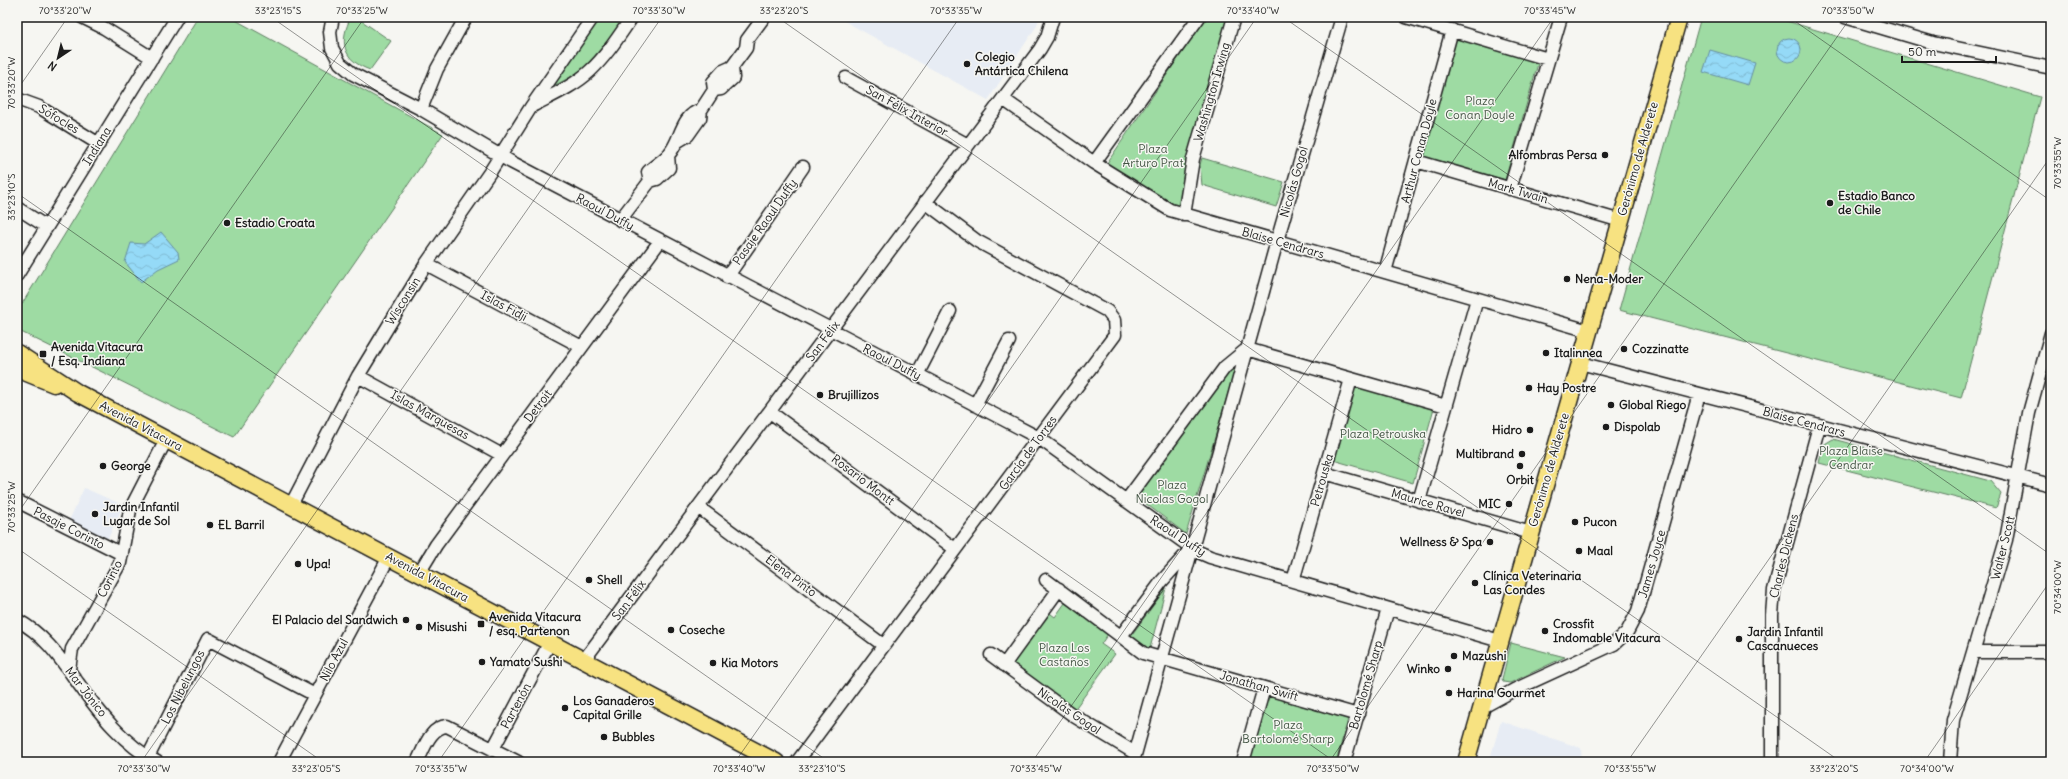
<svg xmlns="http://www.w3.org/2000/svg" width="2068" height="779" font-family="Delius,sans-serif">
<defs>
<pattern id="water-waves" width="16" height="10" patternUnits="userSpaceOnUse"><rect width="16" height="10" fill="#95daf7"/><path d="M0 5q4-4 8 0t8 0" fill="none" stroke="#80bad3"/></pattern>
</defs>
<rect width="100%" height="100%" fill="#f6f6f2"/>
<filter id="ink" filterUnits="userSpaceOnUse"><feTurbulence type="fractalNoise" baseFrequency=".025" numOctaves="2"/><feDisplacementMap in="SourceGraphic" scale="8" xChannelSelector="R" yChannelSelector="G"/><feConvolveMatrix kernelMatrix="1 2 1 2 8 2 1 2 1" color-interpolation-filters="sRGB"/></filter>
<g filter="url(#ink)">
<path fill="#e7ecf4" d="M837,17h203l-4,10 -48,73z
M84,488l39,17 -16,36 -39,-18z
M1501,721l80,27 1,14h-93z"/>
<path fill="#9edba3" stroke="#5d7c60" d="M198,17h32l213,117 -209,303 -217,-107v-18z
M351,17h5l35,24 -21,29c-28,-10 -31,-29 -19,-53z
M599,17h26c-22,34 -36,53 -74,70z
M1206,17h23l-47,195 -77,-46z
M1701,17h72l267,80 -79,301 -342,-88z
M1455,36l84,24 -34,120 -84,-24z
M1202,158l82,24 -8,25 -74,-22 -2,-20z
M1238,360l-52,174 -49,-37z
M1353,386l81,22 -21,75 -80,-23z
M1833,439l157,42 11,13 -5,14 -177,-45 4,-18z
M1166,588l-17,64 -19,-15z
M1065,603l43,31 -7,10 14,10 -41,56 -65,-47 38,-52 8,6z
M1511,643l54,14 -55,26 -7,-1 -1,-3z
M1268,696l80,23 -12,43h-87z"/>
<path fill="url(#water-waves)" stroke="#658e9f" d="M1777 50a12 12 0 1 1 24 0a12 12 0 1 1-24 0Z
M1710,50l45,13 -7,22 -45,-13z
M161,232l17,20 1,7 -21,10 -17,13 -16,-20 6,-19 13,1z"/>
<g fill="none" stroke-linecap="round" stroke-linejoin="round">
<g stroke="#1c1c1c" stroke-width="15">
<path id="minor" d="M82,17l22,11 48,30
M333,17l-3,15 2,16 8,15 13,11 68,35 90,53 528,276 157,113 14,6 290,84
M1406,17l142,42
M1845,17l88,26 118,25
M846,78l122,67
M714,90l7,-1 12,-11 -1,-11
M17,99l22,8 60,37
M1003,99l91,64 76,47 419,121
M534,105c19,-10 40,-19 56,-34 17,-16 29,-35 42,-54
M421,109l16,-40 29,-52
M678,141l10,-6 12,-17 1,-8 13,-20 -1,-8 10,-11 9,-4 14,-19 1,-8 17,-23
M1416,161l205,60
M1094,163l105,-146
M650,181l-2,-9c6,-6 16,-12 21,-18 12,-13 12,-39 32,-44
M1510,189l51,-172
M17,208l30,19
M1184,215l9,-56 41,-142
M620,220l30,-39 7,-2 12,-11 -1,-13
M426,264l156,83
M1385,272l67,-242
M17,275l160,-258
M727,277l76,-110
M1580,363l471,122
M917,375l33,-64
M358,376l144,79
M975,405l34,-64
M770,412l185,137
M1324,473l207,60
M17,501l105,53
M1126,501l99,-134 22,-18 199,57
M1419,501l58,-202
M291,505l67,-129 68,-112 64,-92 41,-65 62,-90
M698,507l185,138
M419,573l17,-28 224,-304
M1046,580l97,73 215,62
M1293,581l58,-202
M17,620c27,14 43,38 61,63 21,29 46,62 79,79
M1121,636l41,-55 27,-30
M1973,652h78
M991,655l83,61 61,37
M584,660l456,-611 7,-12 6,-20
M1004,665l55,-76
M69,669l3,-20 48,-86 10,-53 36,-70
M1481,708l33,-18 100,-46 13,-12 11,-21 61,-217
M493,749l57,-107
M148,757l60,-118 107,56
M279,762l110,-205
M417,762c7,-13 13,-35 30,-36l71,36
M797,762l318,-427 -1,-15 -7,-9 -130,-70 -52,-39
M1133,762l144,-521 65,-224
M1243,762l21,-74
M1344,762l44,-153
M1772,762v-147l2,-25 45,-164
M1950,762l3,-42 53,-180 23,-127 22,-80"/>
</g>
<g stroke="#1c1c1c" stroke-width="19">
<path id="major" d="M17,353l61,40 698,369
M17,369l37,15
M1466,762l213,-745"/>
</g>
<use href="#minor" stroke="#f6f6f2" stroke-width="12"/>
<use href="#major" stroke="#f7e281" stroke-width="16"/>
</g>
</g>
<path fill="none" stroke="#1c1c1c" stroke-width="1" stroke-opacity="0.45" d="M271,17l1064,745M777,17l1064,745M1283,17l768,538M1789,17l262,184M17,90l51,-73M17,193l812,569M17,514l348,-497M17,548l306,214M141,762l521,-745M438,762l522,-745M735,762l522,-745M1032,762l522,-745M1329,762l522,-745M1627,762l424,-606M1924,762l127,-182"/>
<g fill="#1c1c1c" stroke="#f6f6f2" stroke-width="1.5">
<circle cx="967" cy="64" r="4"/>
<circle cx="1605" cy="155" r="4"/>
<circle cx="1830" cy="203" r="4"/>
<circle cx="227" cy="223" r="4"/>
<circle cx="1567" cy="279" r="4"/>
<circle cx="1624" cy="349" r="4"/>
<circle cx="1546" cy="353" r="4"/>
<rect x="39" y="350" width="8" height="8" rx="2"/>
<circle cx="1529" cy="388" r="4"/>
<circle cx="820" cy="395" r="4"/>
<circle cx="1611" cy="405" r="4"/>
<circle cx="1606" cy="427" r="4"/>
<circle cx="1530" cy="430" r="4"/>
<circle cx="1522" cy="454" r="4"/>
<circle cx="103" cy="466" r="4"/>
<circle cx="1520" cy="466" r="4"/>
<circle cx="1509" cy="504" r="4"/>
<circle cx="95" cy="514" r="4"/>
<circle cx="1575" cy="522" r="4"/>
<circle cx="210" cy="525" r="4"/>
<circle cx="1490" cy="542" r="4"/>
<circle cx="1579" cy="551" r="4"/>
<circle cx="298" cy="564" r="4"/>
<circle cx="589" cy="580" r="4"/>
<circle cx="1475" cy="583" r="4"/>
<circle cx="406" cy="620" r="4"/>
<rect x="477" y="620" width="8" height="8" rx="2"/>
<circle cx="419" cy="627" r="4"/>
<circle cx="671" cy="630" r="4"/>
<circle cx="1545" cy="631" r="4"/>
<circle cx="1739" cy="639" r="4"/>
<circle cx="1454" cy="656" r="4"/>
<circle cx="482" cy="662" r="4"/>
<circle cx="713" cy="663" r="4"/>
<circle cx="1448" cy="669" r="4"/>
<circle cx="1449" cy="693" r="4"/>
<circle cx="565" cy="708" r="4"/>
<circle cx="604" cy="737" r="4"/>
</g>
<g text-anchor="middle" stroke-width="3" stroke-linejoin="round" paint-order="stroke">
<g font-size="12" font-weight="bold" fill="#1c1c1c" stroke="#f6f6f2" text-anchor="start">
<text x="975" y="61">Colegio<tspan x="975" dy="14">Antártica Chilena</tspan></text>
<text x="1597" y="159" text-anchor="end">Alfombras Persa</text>
<text x="1838" y="200">Estadio Banco<tspan x="1838" dy="14">de Chile</tspan></text>
<text x="235" y="227">Estadio Croata</text>
<text x="1575" y="283">Nena-Moder</text>
<text x="51" y="351">Avenida Vitacura<tspan x="51" dy="14">/ Esq. Indiana</tspan></text>
<text x="1632" y="353">Cozzinatte</text>
<text x="1554" y="357">Italinnea</text>
<text x="1537" y="392">Hay Postre</text>
<text x="828" y="399">Brujillizos</text>
<text x="1619" y="409">Global Riego</text>
<text x="1614" y="431">Dispolab</text>
<text x="1522" y="434" text-anchor="end">Hidro</text>
<text x="1514" y="458" text-anchor="end">Multibrand</text>
<text x="111" y="470">George</text>
<text x="1520" y="484" text-anchor="middle">Orbit</text>
<text x="1501" y="508" text-anchor="end">MIC</text>
<text x="103" y="511">Jardin Infantil<tspan x="103" dy="14">Lugar de Sol</tspan></text>
<text x="1583" y="526">Pucon</text>
<text x="218" y="529">EL Barril</text>
<text x="1482" y="546" text-anchor="end">Wellness &amp; Spa</text>
<text x="1587" y="555">Maal</text>
<text x="306" y="568">Upa!</text>
<text x="1483" y="580">Clínica Veterinaria<tspan x="1483" dy="14">Las Condes</tspan></text>
<text x="597" y="584">Shell</text>
<text x="489" y="621">Avenida Vitacura<tspan x="489" dy="14">/ esq. Partenon</tspan></text>
<text x="398" y="624" text-anchor="end">El Palacio del Sandwich</text>
<text x="1553" y="628">Crossfit<tspan x="1553" dy="14">Indomable Vitacura</tspan></text>
<text x="427" y="631">Misushi</text>
<text x="679" y="634">Coseche</text>
<text x="1747" y="636">Jardin Infantil<tspan x="1747" dy="14">Cascanueces</tspan></text>
<text x="1462" y="660">Mazushi</text>
<text x="490" y="666">Yamato Sushi</text>
<text x="721" y="667">Kia Motors</text>
<text x="1440" y="673" text-anchor="end">Winko</text>
<text x="1457" y="697">Harina Gourmet</text>
<text x="573" y="705">Los Ganaderos<tspan x="573" dy="14">Capital Grille</tspan></text>
<text x="612" y="741">Bubbles</text>
</g>
<g font-size="12" fill="#1c1c1c" stroke="#f6f6f2">
<text transform="translate(1212 92) rotate(-74)" y="4">Washington Irwing</text>
<text transform="translate(907 111) rotate(29)" y="4">San Félix Interior</text>
<text transform="translate(59 119) rotate(31)" y="4">Sófocles</text>
<text transform="translate(97 146) rotate(-58)" y="4">Indiana</text>
<text transform="translate(1419 151) rotate(-75)" y="4">Arthur Conan Doyle</text>
<text transform="translate(1638 159) rotate(-74)" y="4">Gerónimo de Alderete</text>
<text transform="translate(1294 182) rotate(-74)" y="4">Nicolás Gogol</text>
<text transform="translate(1518 191) rotate(16)" y="4">Mark Twain</text>
<text transform="translate(605 212) rotate(28)" y="4">Raoul Duffy</text>
<text transform="translate(765 222) rotate(-55)" y="4">Pasaje Raoul Duffy</text>
<text transform="translate(1283 243) rotate(16)" y="4">Blaise Cendrars</text>
<text transform="translate(403 301) rotate(-58)" y="4">Wisconsin</text>
<text transform="translate(504 306) rotate(28)" y="4">Islas Fidji</text>
<text transform="translate(823 341) rotate(-53)" y="4">San Félix</text>
<text transform="translate(892 362) rotate(27)" y="4">Raoul Duffy</text>
<text transform="translate(538 406) rotate(-53)" y="4">Detroit</text>
<text transform="translate(430 415) rotate(29)" y="4">Islas Marquesas</text>
<text transform="translate(1804 422) rotate(15)" y="4">Blaise Cendrars</text>
<text transform="translate(141 426) rotate(28)" y="4">Avenida Vitacura</text>
<text transform="translate(1028 453) rotate(-54)" y="4">García de Torres</text>
<text transform="translate(1549 470) rotate(-74)" y="4">Gerónimo de Alderete</text>
<text transform="translate(863 480) rotate(37)" y="4">Rosario Montt</text>
<text transform="translate(1322 480) rotate(-74)" y="4">Petrouska</text>
<text transform="translate(1428 503) rotate(16)" y="4">Maurice Ravel</text>
<text transform="translate(69 528) rotate(27)" y="4">Pasaje Corinto</text>
<text transform="translate(1178 536) rotate(33)" y="4">Raoul Duffy</text>
<text transform="translate(2003 548) rotate(-76)" y="4">Walter Scott</text>
<text transform="translate(1784 556) rotate(-76)" y="4">Charles Dickens</text>
<text transform="translate(1652 564) rotate(-74)" y="4">James Joyce</text>
<text transform="translate(791 576) rotate(37)" y="4">Elena Pinto</text>
<text transform="translate(427 577) rotate(28)" y="4">Avenida Vitacura</text>
<text transform="translate(110 579) rotate(-63)" y="4">Corinto</text>
<text transform="translate(629 600) rotate(-53)" y="4">San Félix</text>
<text transform="translate(334 660) rotate(-62)" y="4">Nilo Azul</text>
<text transform="translate(1366 685) rotate(-74)" y="4">Bartolomé Sharp</text>
<text transform="translate(1259 686) rotate(16)" y="4">Jonathan Swift</text>
<text transform="translate(183 687) rotate(-63)" y="4">Los Nibelungos</text>
<text transform="translate(86 692) rotate(52)" y="4">Mar Jónico</text>
<text transform="translate(516 706) rotate(-62)" y="4">Partenón</text>
<text transform="translate(1069 711) rotate(34)" y="4">Nicolás Gogol</text>
</g>
<g font-size="12" fill="#435544" stroke="#f6f6f2">
<text x="1480" y="105">Plaza<tspan x="1480" dy="14">Conan Doyle</tspan></text>
<text x="1153" y="153">Plaza<tspan x="1153" dy="14">Arturo Prat</tspan></text>
<text x="1383" y="438">Plaza Petrouska</text>
<text x="1851" y="455">Plaza Blaise<tspan x="1851" dy="14">Cendrar</tspan></text>
<text x="1172" y="489">Plaza<tspan x="1172" dy="14">Nicolas Gogol</tspan></text>
<text x="1064" y="652">Plaza Los<tspan x="1064" dy="14">Castaños</tspan></text>
<text x="1288" y="729">Plaza<tspan x="1288" dy="14">Bartolomé Sharp</tspan></text>
</g>
</g>
<rect width="2068" height="779" fill="none" stroke="#f6f6f2" stroke-width="44"/>
<g transform="translate(58 58) rotate(215)" stroke="#f6f6f2" stroke-width="3" paint-order="stroke">
<path d="M0-3L7 15L0 10L-7 15Z" fill="#1c1c1c"/>
<text y="-6" font-size="11" font-weight="bold" text-anchor="middle" fill="#1c1c1c">N</text>
</g>
<path d="M1902 56v6h94v-6" fill="none" stroke="#1c1c1c" stroke-width="2"/>
<text x="1908" y="56" font-size="12" fill="#1c1c1c" stroke="#f6f6f2" stroke-width="3" paint-order="stroke">50 m</text>
<rect x="22" y="22" width="2024" height="735" fill="none" stroke="#1c1c1c" stroke-width="1.5"/>
<g font-size="10" text-anchor="middle" fill="#1c1c1c">
<text x="65" y="14">70°33'20"W</text>
<text x="278" y="14">33°23'15"S</text>
<text x="362" y="14">70°33'25"W</text>
<text x="659" y="14">70°33'30"W</text>
<text x="784" y="14">33°23'20"S</text>
<text x="956" y="14">70°33'35"W</text>
<text x="1253" y="14">70°33'40"W</text>
<text x="1550" y="14">70°33'45"W</text>
<text x="1848" y="14">70°33'50"W</text>
<text transform="translate(11 83) rotate(-90)" y="4">70°33'20"W</text>
<text transform="translate(2057 163) rotate(-90)" y="4">70°33'55"W</text>
<text transform="translate(11 197) rotate(-90)" y="4">33°23'10"S</text>
<text transform="translate(11 507) rotate(-90)" y="4">70°33'25"W</text>
<text transform="translate(2057 587) rotate(-90)" y="4">70°34'00"W</text>
<text x="144" y="772">70°33'30"W</text>
<text x="316" y="772">33°23'05"S</text>
<text x="441" y="772">70°33'35"W</text>
<text x="739" y="772">70°33'40"W</text>
<text x="822" y="772">33°23'10"S</text>
<text x="1036" y="772">70°33'45"W</text>
<text x="1333" y="772">70°33'50"W</text>
<text x="1630" y="772">70°33'55"W</text>
<text x="1834" y="772">33°23'20"S</text>
<text x="1927" y="772">70°34'00"W</text>
</g>
</svg>
